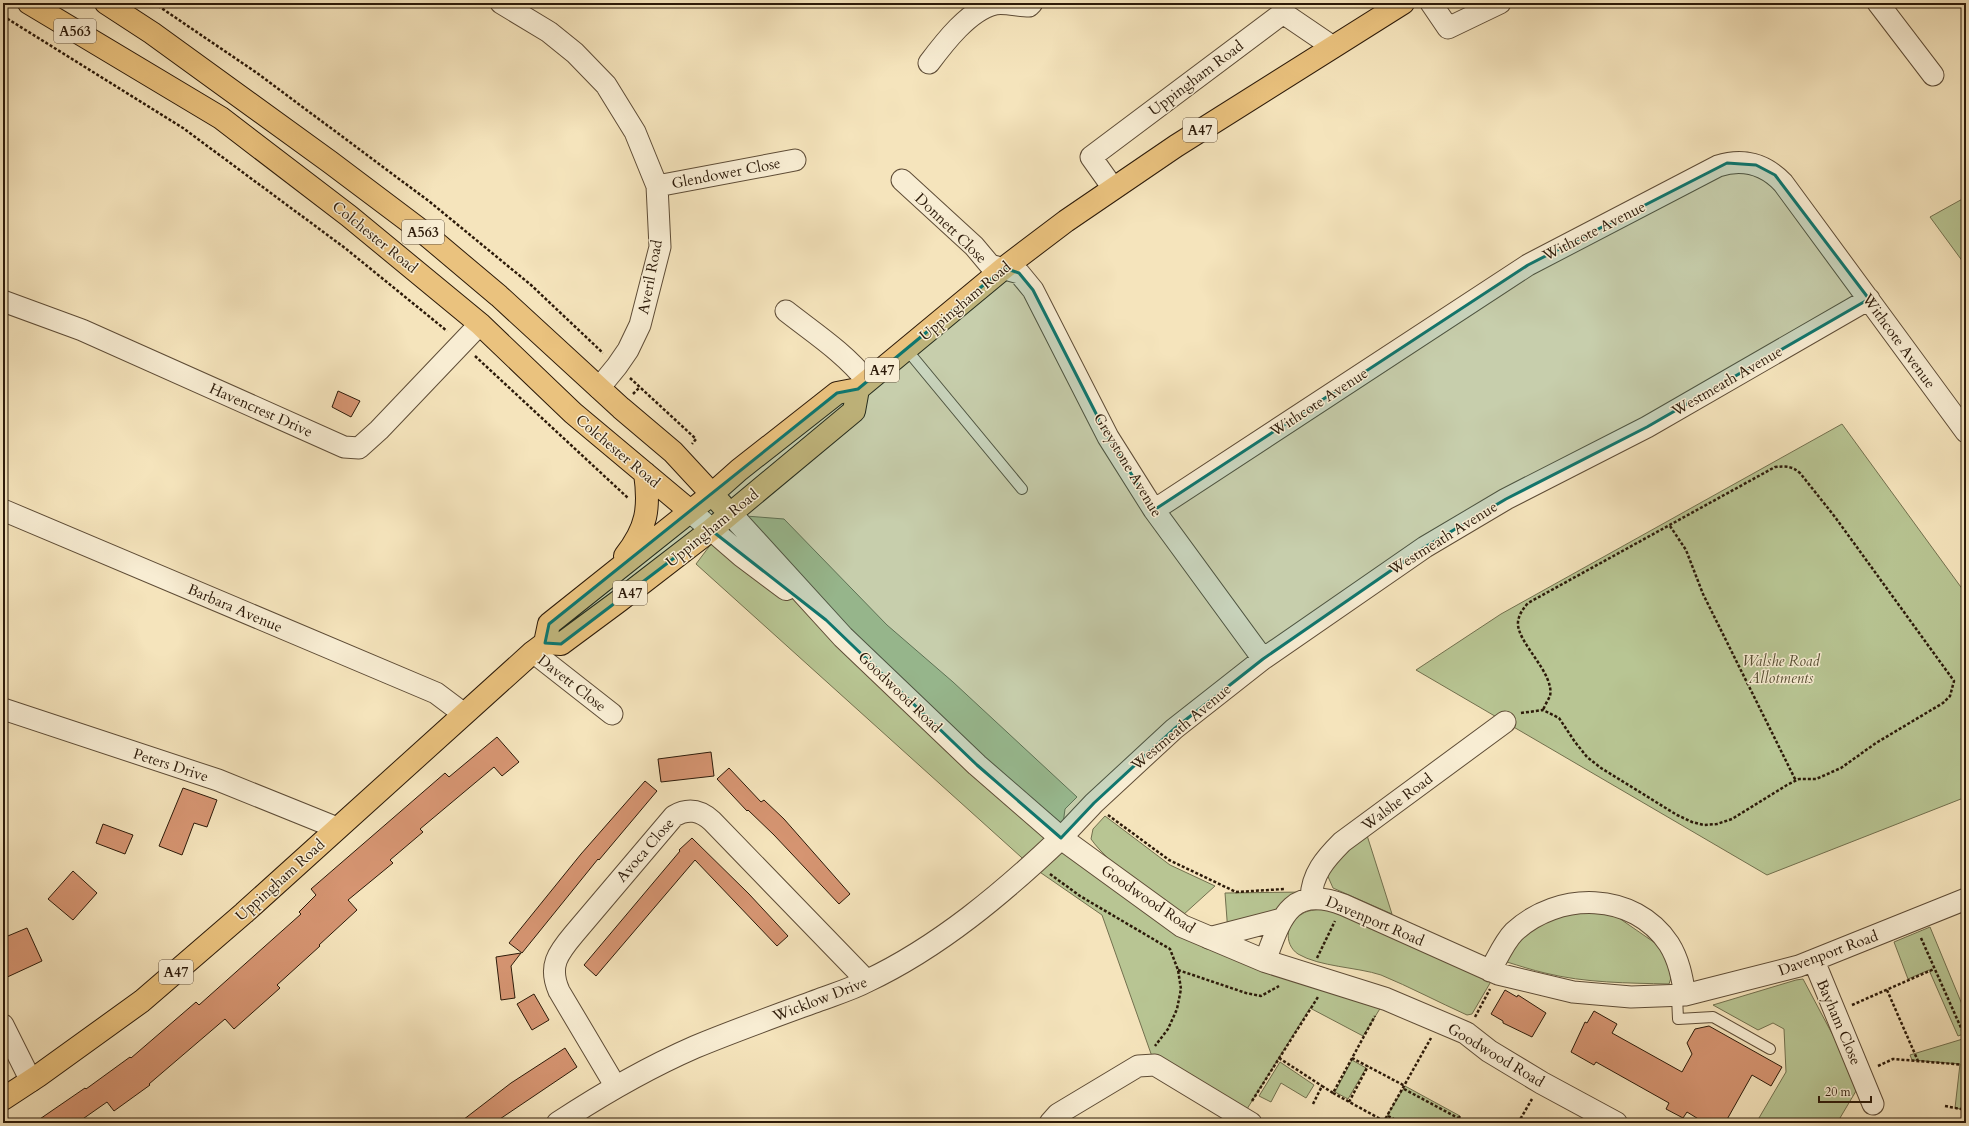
<svg xmlns="http://www.w3.org/2000/svg" width="1969" height="1126" font-family="Cardo,serif">
<rect width="100%" height="100%" fill="#f5e4bc"/>
<filter id="stains"><feTurbulence type="fractalNoise" baseFrequency=".005" numOctaves="4"/><feColorMatrix values="0 0 0 0 .2 0 0 0 0 .09 0 0 0 0 .02 0 0 0 .5 -.17"/></filter>
<radialGradient id="worn" r=".72"><stop offset=".6" stop-color="#630" stop-opacity="0"/><stop offset="1" stop-color="#630" stop-opacity=".3"/></radialGradient>
<path fill="#b8c593" stroke="#72704e" d="M1966,197v69l-36,-49z
M1842,424l124,170v203l-199,78 -351,-205 85,-56z
M733,515l51,4 103,106 66,57 124,115 -12,12 -4,30 115,88 210,72 -23,37 -53,-28 -68,109 -87,-52 -53,-150 -71,-49 -335,-302z
M1105,816l65,49 45,21 -32,29c-27,-19 -74,-50 -92,-76l2,-10z
M1365,829l27,85 -59,-26 -11,-25z
M1305,892l-42,28 -35,13 -3,-40z
M1322,909l20,4 151,65 -21,36 -5,1c-29,-13 -57,-28 -86,-40 -24,-8 -61,-8 -83,-21 -15,-10 -12,-33 4,-40 6,-4 13,-4 20,-5z
M1592,911l24,5 42,29 13,21 1,9 -3,9c-41,-1 -84,-1 -124,-11 -13,-3 -25,-7 -38,-11l1,-9 21,-23 41,-18z
M1930,927l36,87v19l-8,3 -29,-66 -21,9 -14,-37z
M1803,979l50,94 3,18 -19,32h-81l30,-51 -2,-43 -11,-6 -15,7 -45,-25 83,-25z
M1966,1038v72l-11,-2 5,-44 -48,-4 -2,-5z
M1352,1060l14,8 -18,31 -13,-7z
M1280,1062l34,23 -8,13 -25,-15 -10,19 -12,-6z
M1405,1086l55,30 -5,7h-67l-4,-2z"/>
<path fill="#d69572" stroke="#2c1a09" d="M338,391l22,10 -9,16 -19,-10z
M497,737l22,25 -17,14 -8,-9 -74,62 3,3 -33,28 3,3 -45,37 9,10 -38,35 1,1 -43,39 3,3 -46,41 -9,-10 -76,65 1,1 -36,26 -7,-9 -30,21h-43l51,-35 1,1 44,-32 1,1 65,-56 3,3 102,-91 -2,-2 17,-17 -5,-6 134,-116 4,4z
M711,752l3,24 -53,6 -3,-23z
M729,768l32,34 3,-2 20,19 66,75 -11,10 -65,-69 -26,-25 -1,1 -30,-32z
M645,781l12,10 -58,69 -1,-1 -76,94 -13,-10 72,-89z
M183,788l34,12 -10,27 -13,-4 -12,32 -23,-9z
M103,824l30,11 -8,19 -29,-11z
M692,838l57,56 39,42 -11,10 -82,-86 -99,116 -12,-11 96,-114 -1,-1z
M73,871l24,22 -24,27 -25,-21z
M27,928l15,33 -39,18v-41z
M521,953l-10,13 4,32 -14,2 -5,-43z
M1505,990l12,7 1,-2 28,18 -14,24 -29,-14v-2l-12,-7z
M534,994l15,26 -17,10 -15,-26z
M1594,1011l23,13 -5,9 70,39 10,-18 -5,-11 8,-14 14,-3 73,41 -11,19 -19,-11 -27,48h-20l-18,-11 -4,6 -17,-9 3,-6 -73,-41 -2,3 -23,-13 14,-30 2,1z
M565,1048l12,19 -83,56h-35l52,-40z"/>
<g fill="none" stroke-linecap="round" stroke-linejoin="round">
<g stroke="#5e4c36" stroke-width="12">
<path id="service" d="M907,350l115,139
M1677,996l1,23 35,-2 57,32"/>
</g>
<g stroke="#5e4c36" stroke-width="23">
<path id="minor" d="M501,3l48,29 26,21 31,32 29,47 22,54 3,61 -20,78 -12,25 -11,16 -18,22
M1431,3l17,25 52,-25
M1878,3l55,72
M929,63c15,-20 40,-53 66,-59 9,-2 24,2 34,2l3,-3
M902,180l72,66 16,19 29,8 14,17 75,147 46,73 109,149
M657,186l138,-26
M1113,188l-22,-31 192,-144 50,34
M3,301l79,29 262,117 15,1 20,-18 101,-106
M786,311c28,22 59,42 81,70
M3,510l433,183 28,21
M1154,510l374,-245 190,-99c25,-8 47,-2 65,17l183,249
M533,652l79,62
M3,709l215,71 119,48
M1061,838l33,-35 80,-74 89,-70 162,-112 81,-48 141,-72 222,-128
M1311,898c1,-24 14,-39 31,-56l163,-120
M1209,938l73,-19
M1265,961c16,-43 25,-77 79,-56l154,69 75,18 58,5 54,-2 114,-29 167,-67
M1814,961l59,143
M1490,971c7,-12 14,-29 24,-39 44,-41 120,-41 155,12 10,16 13,33 16,51
M3,1025l28,56
M616,1087l-57,-96c-11,-25 -1,-38 15,-57l100,-118c14,-8 26,-6 38,5l155,160
M1050,1123l8,-9 80,-48 17,-1 96,58"/>
</g>
<g stroke="#5e4c36" stroke-width="24">
<path id="tertiary" d="M690,511l52,45 44,33
M730,513l113,124 134,128 84,73 121,88 83,35 121,38 80,34 23,18 53,32 74,40
M558,1123c44,-29 89,-55 137,-76 41,-17 83,-32 124,-47 16,-6 33,-11 48,-19 72,-34 136,-88 194,-143"/>
</g>
<g stroke="#2c1a09" stroke-width="24">
<path id="trunk" d="M29,3l192,115 128,98 131,108 93,89 117,98
M106,3l46,30 178,129 93,70 76,64 122,112 52,44 49,53
M625,556c22,-28 25,-48 20,-83
M545,643l4,-19 163,-130 27,-24 98,-77 21,-4 146,-121 62,-47 110,-75 227,-143
M3,1099l35,-23 104,-75 102,-88 289,-261 12,-9 16,1 58,-43 92,-71 143,-119 4,-22"/>
</g>
<path stroke="#2c1a09" stroke-width="2.5" stroke-dasharray="3 2" stroke-linecap="butt" d="M154,3l103,70 173,129 101,83 72,68
M3,16l180,112 162,120 102,83
M475,356l153,142
M630,378l66,61 -4,5
M633,394l7,-7
M1670,526l16,24 17,44 93,187
M1521,713l22,-3 16,8 16,24 12,15 14,11 76,47 15,7 12,3 13,-1 15,-5 55,-34 12,-6h17l25,-11 35,-25 67,-40 7,-7 4,-15 -119,-164 -35,-44c-8,-7 -14,-7 -25,-6l-247,136c-5,6 -9,11 -10,19 -2,20 37,51 32,74 -2,4 -5,9 -7,14
M1108,815l61,45 67,32 49,-3
M1050,874l30,22 90,53 8,21 3,19 -4,20 -9,20 -13,17
M1921,938l45,101
M1317,958l18,-37
M1178,970l68,23 15,3 18,-10
M1887,990l31,71
M1852,1005l82,-36
M1475,1017l15,-28
M1279,1058l43,28
M1352,1058l53,28
M1878,1066l15,-7 73,6
M1404,1089l54,29
M1333,1093l51,28
M1252,1101l66,-104
M1349,1102l19,-36
M1313,1104l9,-18 11,7 42,-77
M1945,1106l21,4
M1388,1116l13,7
M1383,1123l48,-85
M1456,1123l4,-7
M1518,1123l14,-24"/>
<use href="#service" stroke="#f8edd3" stroke-width="10"/>
<use href="#minor" stroke="#f8edd3" stroke-width="21"/>
<use href="#tertiary" stroke="#f8edd3" stroke-width="22"/>
<use href="#trunk" stroke="#eac27e" stroke-width="22"/>
</g>
<path fill="#0f766e" fill-opacity="0.2" stroke="#0f766e" stroke-width="3" stroke-linejoin="round" d="M1727,163l29,2 19,10 94,124 -222,128 -141,72 -81,48 -162,112 -89,70 -80,74 -33,35 -84,-73 -151,-145 -115,-90 -150,114 -16,-1 4,-19 288,-231 21,-4 146,-121 15,5 14,17 75,147 46,73 374,-245z"/>
<g text-anchor="middle" stroke-width="3" stroke-linejoin="round" paint-order="stroke">
<g fill="#f8edd3" stroke="#695946" stroke-width="1">
<rect x="54" y="19" width="42" height="24" rx="3"/>
<rect x="1183" y="118" width="34" height="24" rx="3"/>
<rect x="402" y="220" width="42" height="24" rx="3"/>
<rect x="865" y="358" width="34" height="24" rx="3"/>
<rect x="613" y="581" width="34" height="24" rx="3"/>
<rect x="159" y="960" width="34" height="24" rx="3"/>
</g>
<g font-size="14" font-weight="bold" fill="#2c1a09">
<text x="75" y="36">A563</text>
<text x="1200" y="135">A47</text>
<text x="423" y="237">A563</text>
<text x="882" y="375">A47</text>
<text x="630" y="598">A47</text>
<text x="176" y="977">A47</text>
</g>
<g font-size="15" fill="#2c1a09" stroke="#f8edd3">
<text transform="translate(1196 78) rotate(-37)" y="5">Uppingham Road</text>
<text transform="translate(726 173) rotate(-11)" y="5">Glendower Close</text>
<text transform="translate(951 228) rotate(44)" y="5">Donnett Close</text>
<text transform="translate(1594 231) rotate(-27)" y="5">Withcote Avenue</text>
<text transform="translate(375 237) rotate(39)" y="5">Colchester Road</text>
<text transform="translate(650 277) rotate(-79)" y="5">Averil Road</text>
<text transform="translate(965 301) rotate(-40)" y="5">Uppingham Road</text>
<text transform="translate(1899 341) rotate(54)" y="5">Withcote Avenue</text>
<text transform="translate(1727 381) rotate(-30)" y="5">Westmeath Avenue</text>
<text transform="translate(1319 402) rotate(-33)" y="5">Withcote Avenue</text>
<text transform="translate(261 410) rotate(24)" y="5">Havencrest Drive</text>
<text transform="translate(618 451) rotate(40)" y="5">Colchester Road</text>
<text transform="translate(1128 465) rotate(59)" y="5">Greystone Avenue</text>
<text transform="translate(712 528) rotate(-39)" y="5">Uppingham Road</text>
<text transform="translate(1443 538) rotate(-32)" y="5">Westmeath Avenue</text>
<text transform="translate(235 608) rotate(23)" y="5">Barbara Avenue</text>
<text transform="translate(572 683) rotate(38)" y="5">Davett Close</text>
<text transform="translate(900 692) rotate(44)" y="5">Goodwood Road</text>
<text transform="translate(1181 727) rotate(-40)" y="5">Westmeath Avenue</text>
<text transform="translate(171 765) rotate(18)" y="5">Peters Drive</text>
<text transform="translate(1397 802) rotate(-37)" y="5">Walshe Road</text>
<text transform="translate(645 850) rotate(-49)" y="5">Avoca Close</text>
<text transform="translate(280 880) rotate(-42)" y="5">Uppingham Road</text>
<text transform="translate(1148 899) rotate(34)" y="5">Goodwood Road</text>
<text transform="translate(1375 921) rotate(23)" y="5">Davenport Road</text>
<text transform="translate(1828 953) rotate(-20)" y="5">Davenport Road</text>
<text transform="translate(820 999) rotate(-21)" y="5">Wicklow Drive</text>
<text transform="translate(1839 1022) rotate(67)" y="5">Bayham Close</text>
<text transform="translate(1496 1055) rotate(31)" y="5">Goodwood Road</text>
</g>
<g font-size="15" font-style="italic" fill="#564d32" stroke="#f8edd3">
<text x="1781" y="666">Walshe Road<tspan x="1781" dy="17">Allotments</tspan></text>
</g>
</g>
<rect width="1969" height="1126" fill="none" stroke="#f5e4bc" stroke-width="16"/>
<rect x="4" y="4" width="1961" height="1118" fill="none" stroke="#2c1a09" stroke-width="2"/>
<rect x="8" y="8" width="1953" height="1110" fill="none" stroke="#2c1a09"/>
<path d="M1819 1096v6h52v-6" fill="none" stroke="#2c1a09" stroke-width="2"/>
<text x="1825" y="1096" font-size="12" fill="#2c1a09" stroke="#f8edd3" stroke-width="3" paint-order="stroke">20 m</text>
<rect width="100%" height="100%" filter="url(#stains)"/>
<rect width="100%" height="100%" fill="url(#worn)"/>
</svg>
